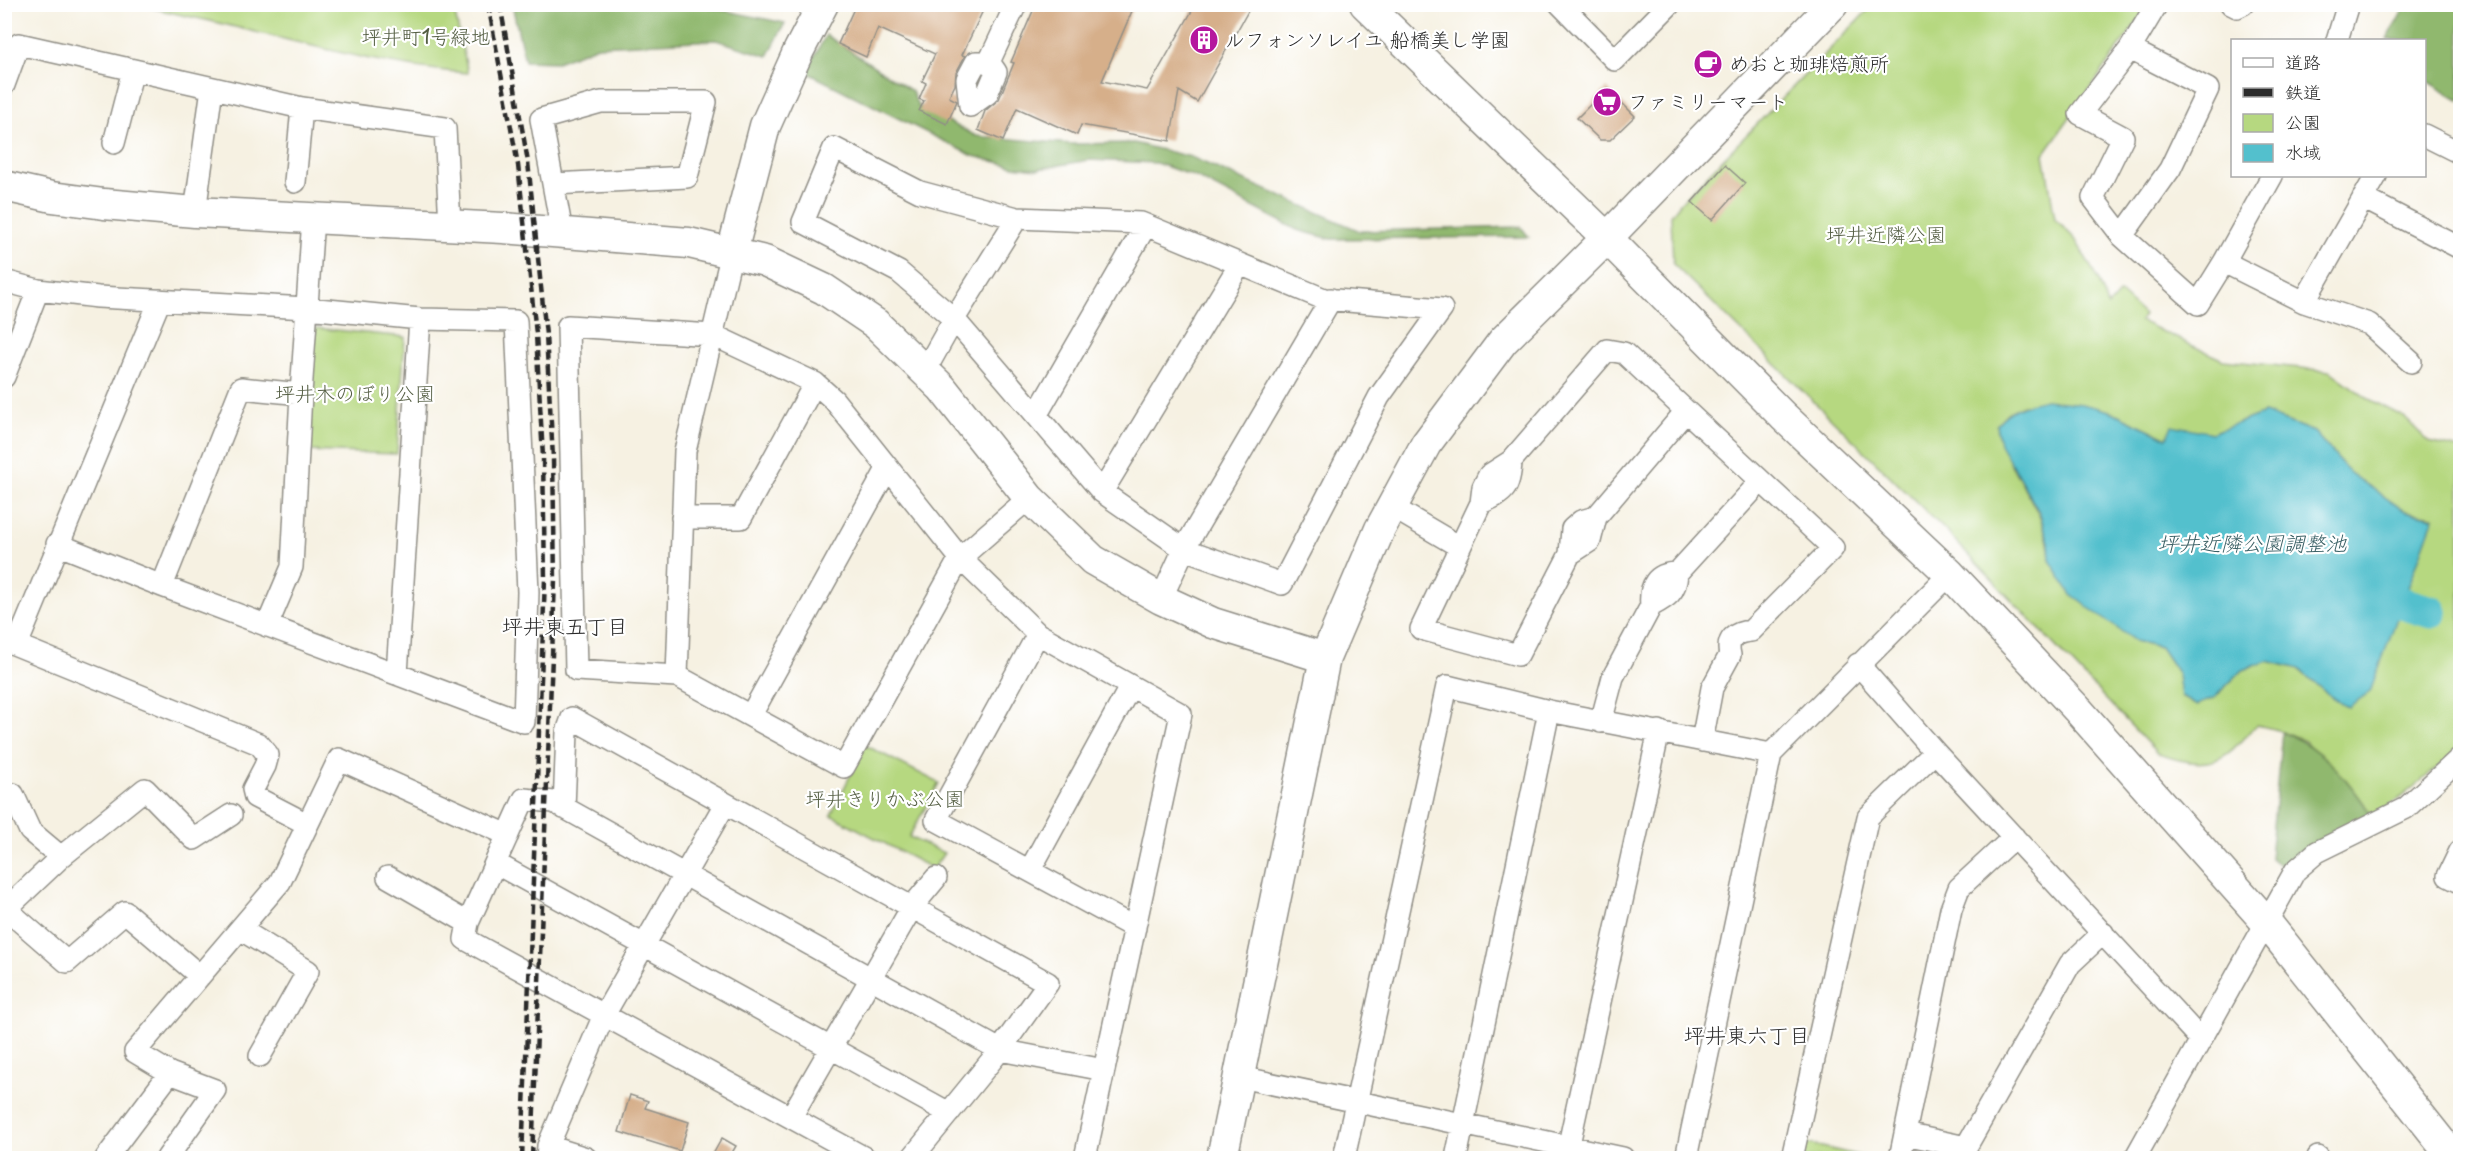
<svg xmlns="http://www.w3.org/2000/svg" width="2465" height="1163" font-family="'Playpen Sans','Klee One',sans-serif">
<rect width="100%" height="100%" fill="#fff"/>
<filter id="ink" filterUnits="userSpaceOnUse"><feTurbulence type="fractalNoise" baseFrequency=".0167" numOctaves="2"/><feDisplacementMap in="SourceGraphic" scale="12" xChannelSelector="R" yChannelSelector="G"/><feConvolveMatrix kernelMatrix="1 2 1 2 8 2 1 2 1" color-interpolation-filters="sRGB"/></filter>
<filter id="wash" filterUnits="userSpaceOnUse"><feTurbulence type="fractalNoise" baseFrequency=".008" numOctaves="4" result="noise"/><feDisplacementMap in="SourceGraphic" scale="24" xChannelSelector="R" yChannelSelector="G"/><feGaussianBlur stdDeviation="1.35" result="paint"/><feColorMatrix in="noise" values="0 0 0 0 0 0 0 0 0 0 0 0 0 0 0 0 0 1.4 0 .05"/><feComposite in="paint" operator="in"/></filter>
<g filter="url(#wash)">
<rect width="100%" height="100%" fill="#f6f1e2"/>
<path fill="#b6d880" stroke="#708256" stroke-width="1.5" fill-rule="evenodd" d="M141,5h312l15,68c-80,-6 -155,-27 -233,-46 -31,-8 -62,-13 -94,-22z
M1873,5h276l-105,149 11,65 20,20 24,42 9,25 12,-13 24,22 -4,6 83,39 107,11 37,27 37,19 25,25 31,7v300l-60,49 -27,19 -68,-76 -23,-10 -25,-6c-8,6 -13,13 -20,20 -24,26 -49,18 -79,9l-213,-224 -272,-266 -2,-49 9,-12zM2023,405l87,6 57,27 29,-7 16,2 52,-20 50,19 36,41 55,38 29,5 -109,176 -27,-23 -30,-8 -26,9 -28,28 -17,7 -16,-9 -3,-22 -18,-27 -25,-6 -85,-81c-1,-52 -45,-87 -54,-135l11,-12z
M315,328l90,9 -8,117 -93,-3z
M865,745l74,38 -30,54 35,16 -11,16 -102,-54z
M1805,1143l64,15h-67z"/>
<path fill="#90b86e" stroke="#5e724c" stroke-width="1.5" d="M693,4l92,19 -17,33 -52,-16 -118,6 -41,16 -32,-1 -13,-56z
M2406,5h54v96l-35,-21 -1,-40h-37z
M826,35l86,56 6,15 58,30 96,8 62,-1 57,14 169,74 161,-4 8,10 -198,2 -34,-9 -101,-53 -40,-14 -67,-3 -51,9 -25,-3 -40,-10 -167,-84z
M2282,731c43,19 66,48 91,86l-81,55 -22,-14z"/>
<path fill="#53c0cd" stroke="#3f767c" stroke-width="1.5" d="M2046,400l36,4 28,7 57,27 5,-13 40,8 52,-20 50,19 36,41 55,38 29,6 -64,175 -22,15 -23,-15 -26,-23 -31,-8 -26,9 -28,28 -17,7 -16,-9 -3,-22 -18,-27 -25,-6 -64,-46 -21,-35 -1,-18 -10,-30 -39,-68 -4,-19c15,-18 28,-20 50,-25z"/>
<g fill="none" stroke-linecap="round" stroke-linejoin="round">
<path stroke="#53c0cd" stroke-width="33" d="M2392,600l39,12"/>
</g>
<g id="blocks">
<path fill="#d6af8a" d="M856,4h130l-24,51 3,1 -9,17 -1,12 -6,12 8,4 -10,23 -28,-13 5,-10 -5,-2 7,-16 -4,-2 13,-27 -57,-26 -12,29 -28,-13z
M1036,4h99l-33,77 45,9 49,-86h56l-55,98 -18,-11 -9,50 -89,-16 -4,10 -60,-27 -14,33 -25,-11 7,-19 14,-12 15,-36 -3,-1z
M1607,88l28,28 -25,24h-10l-23,-22z
M1725,165l20,18 -33,37 -20,-18z
M630,1095l18,6 -3,7 44,14 -9,29 -61,-19z
M722,1138l14,8 -7,12h-18z"/>
</g>
</g>
<g filter="url(#ink)">
<use href="#blocks" fill-opacity="0" stroke="#908e86" stroke-width="1.5"/>
<g fill="none" stroke-linecap="round" stroke-linejoin="round">
<g stroke="#908e86" stroke-width="24">
<path id="street" d="M1560,4l55,56 55,-56
M2157,4l-27,45 -50,65 43,23 -30,61 29,38 76,68 26,-42 48,-86
M2231,4l6,3 6,-3
M2337,40l11,-36
M976,62h13l7,10 -9,22 -17,12 -3,-27z
M989,62l27,-58
M4,85l15,-41 283,64 143,20 5,97
M2424,135l36,18
M114,143l19,-73
M295,182l7,-74
M554,184l133,-7 19,-75h-105l-60,17 21,113
M2363,198l97,50
M195,212l17,-124
M2122,236l48,-67 38,-80 -78,-40
M2224,262l80,40 65,22 42,38
M4,281l34,9 60,7 209,11 113,11 96,2 12,271 -4,130 -362,-136 -105,-42
M2304,302l72,-126
M922,368l9,-8 23,-41 -55,-47 -96,-50 31,-74 86,44 97,26 124,5 183,76 118,10 -63,88 -97,187 -98,-35 -82,-57 -148,-173 63,-101
M4,377l34,-87
M1686,411l-90,106 -15,4 -9,8 -2,25 -52,101 -97,-26 60,-126 2,-16 6,-12 22,-14 96,-111 17,3 209,195 -82,83c-16,1 -25,8 -21,24l-18,33 -10,53
M1037,414l109,-189
M1102,492l138,-228
M1029,498l-69,60 -116,209 -167,-91 -101,-6 -8,-344 145,9 102,48 19,17 126,158 78,76 143,80 -96,444
M1481,503c24,-10 29,-15 30,-42
M1392,507l68,40
M682,518h59l74,-135
M1570,554l20,-13 6,-24
M162,586l79,-198 60,6
M1161,599l23,-50 147,-250
M1651,606c17,-9 25,-14 26,-33
M267,626l25,-59 9,-173 12,-176
M1038,634l-102,186 199,108
M4,640l255,104 9,11 -3,11 -12,23 2,8 52,27
M17,645l143,-345
M1858,664l77,88 265,287
M397,674l23,-355
M677,676l8,-225 47,-199
M751,715l136,-246
M1601,722l12,-45 38,-71c-2,-20 5,-33 26,-33l84,-92
M13,794l17,37 31,26
M564,808l3,-76 5,-14 476,265 -48,67 -88,108
M2460,851l-12,25 12,6
M495,863l454,250
M1030,870l100,-183
M388,877l80,46
M240,929l68,42 -48,85
M200,976l-75,-64 -58,50 -61,-53 55,-52 84,-68 49,50 37,-24
M1240,1077l383,81
M791,1117l121,-210 24,-29
M1905,1134l61,13 104,-183 33,-31
M548,1146l38,12
M106,1158l64,-85 -35,-21 145,-170 59,-123 169,76
M167,1158l48,-68 -45,-17
M547,1158l1,-12 56,-131 121,-211
M865,1158l-400,-219 3,-16 56,-124 30,3 446,248 104,20
M1344,1158l103,-472 102,25 222,43
M1456,1158l93,-447
M1566,1158l93,-427
M1686,1158l85,-404 179,-180
M1792,1158l76,-341 67,-65
M1900,1158l51,-249 8,-21 55,-51
M2135,1158l160,-287 22,-19 89,-44 54,-50
M2318,1158v-1"/>
</g>
<g stroke="#908e86" stroke-width="33">
<path id="secondary" d="M1365,4l242,234 176,178 167,158 128,136 189,213 187,235
M4,186l48,11 52,7 91,8 308,16 186,15 76,18 59,28 52,35 66,64 87,110 64,62 68,39 52,24 112,35
M732,252l33,-126 34,-76 24,-46
M1222,1158l103,-500 55,-129 46,-85 77,-103 104,-103 226,-234"/>
</g>
<use href="#street" stroke="#fff" stroke-width="21"/>
<use href="#secondary" stroke="#fff" stroke-width="30"/>
<path stroke="#2b2b2b" stroke-width="4.5" stroke-dasharray="9 4.5" stroke-linecap="butt" d="M488,4l30,161 18,169 7,123 2,122 -23,579
M500,4l28,158 18,173 7,123 2,122 -23,578"/>
</g>
</g>
<defs>
<g id="building-disc" transform="scale(1.5)"><circle r="9.5" fill="#b5179e" stroke="#fff"/><path d="M-4-6H4V6H1V3H-1V6H-4ZM-2.5-4.3h1.7v1.8h-1.7ZM.8-4.3h1.7v1.8H.8ZM-2.5-1h1.7V.8h-1.7ZM.8-1h1.7V.8H.8Z" fill="#fff"/></g>
<g id="cafe-disc" transform="scale(1.5)"><circle r="9.5" fill="#b5179e" stroke="#fff"/><path d="M-5.5-4.5H6V0H3Q3 3.5 0 3.5H-2.5Q-5.5 3.5-5.5 0ZM3-3.2v2h1.7v-2ZM-6 4.5H4V6H-6Z" fill="#fff"/></g>
<g id="supermarket-disc" transform="scale(1.5)"><circle r="9.5" fill="#b5179e" stroke="#fff"/><path d="M-6-5.5h2.5l.6 2H6L4.5 2H-2.5L-4.4-4H-6ZM-1.5 3.2a1.3 1.3 0 1 0 .1 0ZM3 3.2a1.3 1.3 0 1 0 .1 0Z" fill="#fff"/></g>
</defs>
<g fill-rule="evenodd">
<use href="#building-disc" x="1204" y="40"/>
<use href="#cafe-disc" x="1708" y="64"/>
<use href="#supermarket-disc" x="1607" y="102"/>
</g>
<g text-anchor="middle" stroke-width="4.5" stroke-linejoin="round" paint-order="stroke">
<g font-size="20" fill="#555f44" stroke="#fff">
<text x="426" y="44">坪井町1号緑地</text>
<text x="1886" y="242">坪井近隣公園</text>
<text x="355" y="401">坪井木のぼり公園</text>
<text x="885" y="806">坪井きりかぶ公園</text>
</g>
<g font-size="20" fill="#2b2b2b" stroke="#fff" text-anchor="start">
<text x="1225" y="47">ルフォンソレイユ 船橋美し学園</text>
<text x="1729" y="71">めおと珈琲焙煎所</text>
<text x="1628" y="109">ファミリーマート</text>
</g>
<g font-size="21" font-style="italic" fill="#395f64" stroke="#fff">
<text x="2252" y="551">坪井近隣公園調整池</text>
</g>
<g font-size="21" fill="#2b2b2b" stroke="#fff">
<text x="565" y="634">坪井東五丁目</text>
<text x="1747" y="1043">坪井東六丁目</text>
</g>
</g>
<rect width="2465" height="1163" fill="none" stroke="#fff" stroke-width="24"/>
<rect x="2231" y="39" width="195" height="138" fill="#ffffff" stroke="#aaaaaa" stroke-width="1.5"/>
<rect x="2243" y="58" width="30" height="9" fill="#ffffff" stroke="#aaaaaa" stroke-width="1.5"/>
<text x="2285" y="69" font-size="18" fill="#2b2b2b">道路</text>
<rect x="2243" y="88" width="30" height="9" fill="#2b2b2b" stroke="#aaaaaa" stroke-width="1.5"/>
<text x="2285" y="99" font-size="18" fill="#2b2b2b">鉄道</text>
<rect x="2243" y="114" width="30" height="18" fill="#b6d880" stroke="#aaaaaa" stroke-width="1.5"/>
<text x="2285" y="129" font-size="18" fill="#2b2b2b">公園</text>
<rect x="2243" y="144" width="30" height="18" fill="#53c0cd" stroke="#aaaaaa" stroke-width="1.5"/>
<text x="2285" y="159" font-size="18" fill="#2b2b2b">水域</text>
</svg>
